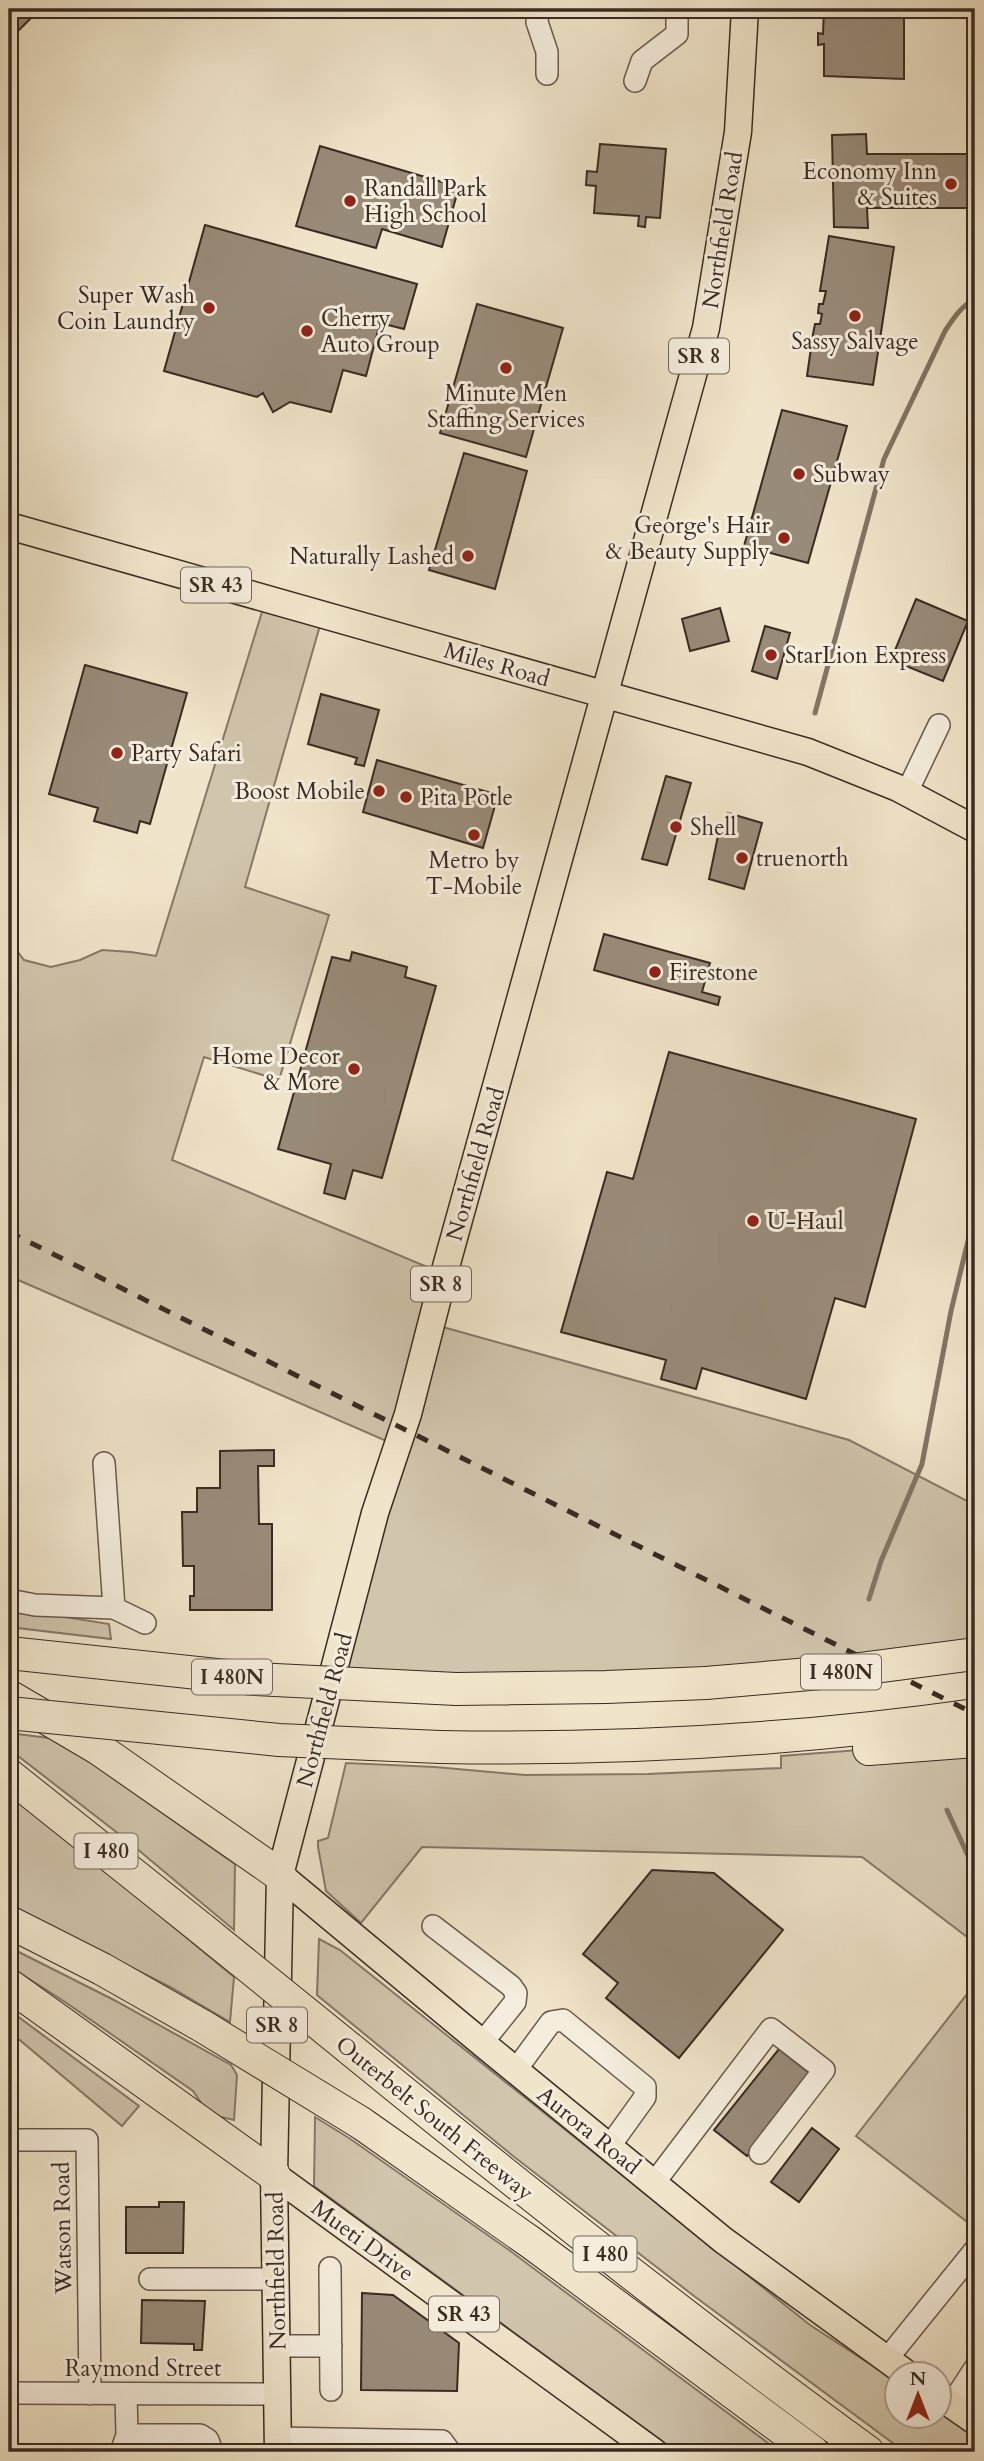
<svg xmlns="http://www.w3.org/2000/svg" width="984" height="2461" font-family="Cardo,serif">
<rect width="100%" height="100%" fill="#f0e4ca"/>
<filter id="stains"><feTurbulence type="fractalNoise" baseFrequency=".00286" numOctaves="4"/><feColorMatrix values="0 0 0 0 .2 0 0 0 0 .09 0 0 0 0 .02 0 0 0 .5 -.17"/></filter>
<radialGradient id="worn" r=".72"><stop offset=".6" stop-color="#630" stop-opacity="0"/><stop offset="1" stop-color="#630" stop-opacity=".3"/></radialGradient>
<path fill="#d1c5ad" stroke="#867868" stroke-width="2" d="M266,599l57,16 -78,272 84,28 -50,165 -75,-23 -32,103 272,114 -12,50 417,116 126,65v149l-646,37 69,-245 -389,-170v-336l15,20 27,7 29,-7 22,-10 29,2 25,4z
M9,1608l100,16 2,15 -102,-12z
M9,1733l48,6 178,125 -1,66 -110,-92 -115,-89z
M975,1741v202l-113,-86 -440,-10 -61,76 -35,-32 -8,-44v-6l10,-3 18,-75 89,4 90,8 123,-1 133,-6v-12z
M9,1791l225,186 -4,45 -60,-35 -161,-82z
M319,1939l21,11 470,375 86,56 1,35h42v-8l36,24v20h-70l-211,-156 -181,-140 -196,-161z
M9,1947l105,53 117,65 6,10 -3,45 -25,-6 -16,-23 -128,-89 -56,-36z
M975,1984v244l-119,-92z
M9,2010l130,96 -17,20 -113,-95z
M315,2117l34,21 160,112 271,202h-103l-363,-266z"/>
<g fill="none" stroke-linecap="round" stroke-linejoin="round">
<path stroke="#827465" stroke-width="5" d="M815,713l69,-254 61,-128c8,-12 17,-26 30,-32
M869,1599l12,-38 41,-97 29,-153 24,-99
M947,1810l28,61"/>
</g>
<path fill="#998b79" stroke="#3a2b22" stroke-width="2" d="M9,9h31l-31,31z
M824,9h80v70l-80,-3v-32l-6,1v-12l5,1z
M866,134l1,20h108v54h-108l1,20 -34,-1 -2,-92z
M600,144l66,5 -6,69 -14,-1 -1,10 -7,-1 1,-10 -45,-3 2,-27 -10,-1 1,-14 10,1z
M320,146l139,41 -17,60 -60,-18 -6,19 -80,-22z
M205,225l212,59 -13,45 -24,-6 -14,53 -23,-6 -12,42 -41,-10 -17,10 -10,-19 -6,4 -93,-26z
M829,236l65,11 -21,138 -66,-9 6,-42 2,-10h5l2,-10 -4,-1 1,-9h4l3,-13h-6z
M477,304l86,24 -37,129 -86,-24z
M782,410l65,16 -39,137 -64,-17z
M464,453l63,18 -32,118 -66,-19z
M916,599l52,22 -25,60 -52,-21z
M720,608l9,33 -39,10 -8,-32z
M765,626l25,7 -13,46 -25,-8z
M85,665l102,28 -37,131 -10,-3 -3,12 -43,-12 4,-13 -49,-14z
M321,694l58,16 -15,56 -9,-2 2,-6 -49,-14z
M377,760l121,35 -15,53 -120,-36z
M666,776l25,7 -24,82 -25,-6z
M728,813l34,10 -18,66 -35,-10 10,-48 3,1z
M604,934l106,29 -8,29 18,5 -2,8 -124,-35z
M352,952l55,15 -2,10 31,9 -54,192 -29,-8 -8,29 -21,-6 7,-29 -53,-15 54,-192 18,4z
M669,1052l247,67 -51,188 -30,-9 -29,101 -104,-31 -6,21 -35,-10 5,-19 -105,-28 46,-160 26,7z
M274,1450v16h-16l1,58h13v86h-82v-14h4v-30h-11l-1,-54h15v-24h23v-37z
M652,1870l62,3 69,57 -104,128 -73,-60 12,-15 -35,-29z
M779,2049l33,26 -65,81 -33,-26z
M812,2128l27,21 -40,53 -28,-20z
M159,2202h25l-1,51h-57v-46h33z
M362,2293l31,2 66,48 -2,48 -96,-1z
M142,2300l63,1 -3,49h-8v-6l-53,-1z"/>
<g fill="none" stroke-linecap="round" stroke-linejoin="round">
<g stroke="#68594c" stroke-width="24">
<path id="minor" d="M538,9l-1,13 10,30v22
M635,81l7,-20 35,-27v-25
M907,792l32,-67
M104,1463l10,145
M9,1600l26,5 79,3 31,15
M433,1926l78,60 5,7 -1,9 -33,41
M515,2071l36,-49 12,-2 82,67v10l-36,50
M9,2140h78l3,254
M654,2183l117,-154 53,41 -64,83
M330,2268l1,122
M150,2279h126
M277,2346h54
M887,2359l88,-109
M9,2393l269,1
M951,2405l24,-37
M127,2435h73l8,5 4,12
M278,2438l164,3 8,11
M121,2452l6,-17 -1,-41"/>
</g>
<g stroke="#3a2b22" stroke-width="29">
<path id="major" d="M9,526l799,226 90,36 77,41
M280,1875l202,168 241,197 184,134
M274,2175l380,277
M939,2396l36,25
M278,2452l-4,-277 6,-300 95,-362 33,-99 36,-140 262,-946 32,-196 7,-123"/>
</g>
<g stroke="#3a2b22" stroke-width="34">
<path id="highway" d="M456,1689l150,-2 100,-4
M9,1696l90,53 181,126
M440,1747c179,3 358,-7 535,-32
M869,1749l106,-8
M9,1775l193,154
M9,1922l93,47 102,58
M9,1985l265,190
M349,2048c170,139 342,275 519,404
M361,2123l172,121 280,208"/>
</g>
<use href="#minor" stroke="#f5eddd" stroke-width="21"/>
<use href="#major" stroke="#f0e4ca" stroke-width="26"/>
<use href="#highway" stroke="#f0e4ca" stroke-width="32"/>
<path stroke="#3a2b22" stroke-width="5" stroke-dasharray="12 12" stroke-linecap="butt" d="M9,1232l966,482"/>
<g stroke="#3a2b22" stroke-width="34" stroke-linecap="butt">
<path id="highway-bridge" d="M9,1653l246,26 201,10
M706,1683l138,-12 131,-17
M9,1713l270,27 161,7
M202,1929l147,119
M204,2027l157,96"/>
</g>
<use href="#highway-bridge" stroke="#f0e4ca" stroke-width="32"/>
</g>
<g fill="#8f2418" stroke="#f5eddd" stroke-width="2.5">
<circle cx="951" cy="184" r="7"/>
<circle cx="350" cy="201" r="7"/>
<circle cx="209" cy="308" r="7"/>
<circle cx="855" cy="316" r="7"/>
<circle cx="307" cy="331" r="7"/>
<circle cx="506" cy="368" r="7"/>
<circle cx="799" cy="474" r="7"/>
<circle cx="784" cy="538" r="7"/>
<circle cx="468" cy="556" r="7"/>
<circle cx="771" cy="655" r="7"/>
<circle cx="117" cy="753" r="7"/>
<circle cx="379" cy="791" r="7"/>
<circle cx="406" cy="797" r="7"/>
<circle cx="676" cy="827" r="7"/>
<circle cx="474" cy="835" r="7"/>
<circle cx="742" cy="858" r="7"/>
<circle cx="655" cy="972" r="7"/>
<circle cx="354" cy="1069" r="7"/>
<circle cx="753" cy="1221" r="7"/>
</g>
<g text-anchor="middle" stroke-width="6" stroke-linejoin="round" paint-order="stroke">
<g fill="#f5eddd" stroke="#72655a" stroke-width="2">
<rect x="669" y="338.5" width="60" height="35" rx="5"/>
<rect x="181" y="567.5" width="70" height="35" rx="5"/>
<rect x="411" y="1266.5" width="60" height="35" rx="5"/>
<rect x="801" y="1654.5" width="80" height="35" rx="5"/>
<rect x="192" y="1659.5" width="80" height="35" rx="5"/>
<rect x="74.5" y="1833.5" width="63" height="35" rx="5"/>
<rect x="247" y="2007.5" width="60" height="35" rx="5"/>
<rect x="573.5" y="2236.5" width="63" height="35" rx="5"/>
<rect x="429" y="2296.5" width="70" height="35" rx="5"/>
</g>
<g font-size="21" font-weight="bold" fill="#3a2b22">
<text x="699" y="363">SR 8</text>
<text x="216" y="592">SR 43</text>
<text x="441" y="1291">SR 8</text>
<text x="841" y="1679">I 480N</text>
<text x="232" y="1684">I 480N</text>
<text x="106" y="1858">I 480</text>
<text x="277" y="2032">SR 8</text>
<text x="605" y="2261">I 480</text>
<text x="464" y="2321">SR 43</text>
</g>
<g font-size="23" fill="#3a2b22" stroke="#f5eddd" text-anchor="start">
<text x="937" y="179" text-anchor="end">Economy Inn<tspan x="937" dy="26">&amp; Suites</tspan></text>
<text x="364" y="196">Randall Park<tspan x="364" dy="26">High School</tspan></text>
<text x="195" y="303" text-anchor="end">Super Wash<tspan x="195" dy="26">Coin Laundry</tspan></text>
<text x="321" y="326">Cherry<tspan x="321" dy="26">Auto Group</tspan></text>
<text x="855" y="349" text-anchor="middle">Sassy Salvage</text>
<text x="506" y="401" text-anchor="middle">Minute Men<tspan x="506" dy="26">Staffing Services</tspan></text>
<text x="813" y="482">Subway</text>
<text x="770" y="533" text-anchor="end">George's Hair<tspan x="770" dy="26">&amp; Beauty Supply</tspan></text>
<text x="454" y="564" text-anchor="end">Naturally Lashed</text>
<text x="785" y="663">StarLion Express</text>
<text x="131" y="761">Party Safari</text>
<text x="365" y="799" text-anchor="end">Boost Mobile</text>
<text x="420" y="805">Pita Potle</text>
<text x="690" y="835">Shell</text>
<text x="756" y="866">truenorth</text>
<text x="474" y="868" text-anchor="middle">Metro by<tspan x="474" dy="26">T-Mobile</tspan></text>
<text x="669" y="980">Firestone</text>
<text x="340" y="1064" text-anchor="end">Home Decor<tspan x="340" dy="26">&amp; More</tspan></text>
<text x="767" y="1229">U-Haul</text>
</g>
<g font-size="23" fill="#3a2b22" stroke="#f5eddd">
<text transform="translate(722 230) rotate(-81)" y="8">Northfield Road</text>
<text transform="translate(497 664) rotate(16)" y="8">Miles Road</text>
<text transform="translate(475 1164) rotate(-74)" y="8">Northfield Road</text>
<text transform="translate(324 1710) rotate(-75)" y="8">Northfield Road</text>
<text transform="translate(435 2118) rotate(39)" y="8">Outerbelt South Freeway</text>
<text transform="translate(589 2130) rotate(39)" y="8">Aurora Road</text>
<text transform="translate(62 2228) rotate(-91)" y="8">Watson Road</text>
<text transform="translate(363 2240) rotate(36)" y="8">Mueti Drive</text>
<text transform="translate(276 2271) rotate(-91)" y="8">Northfield Road</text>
<text x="143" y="2376">Raymond Street</text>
</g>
</g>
<rect width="984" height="2461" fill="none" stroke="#f0e4ca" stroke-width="35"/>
<rect x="10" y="10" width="963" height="2440" fill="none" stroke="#3a2b22" stroke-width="3.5"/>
<rect x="18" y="18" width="949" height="2426" fill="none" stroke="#3a2b22" stroke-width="2"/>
<g transform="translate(918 2395)"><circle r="33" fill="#f5eddd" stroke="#aa9f92" stroke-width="2"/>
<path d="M0-5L12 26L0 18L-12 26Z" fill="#8f2418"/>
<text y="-10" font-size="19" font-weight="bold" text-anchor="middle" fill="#3a2b22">N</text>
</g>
<rect width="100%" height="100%" filter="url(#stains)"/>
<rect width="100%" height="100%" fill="url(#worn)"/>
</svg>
